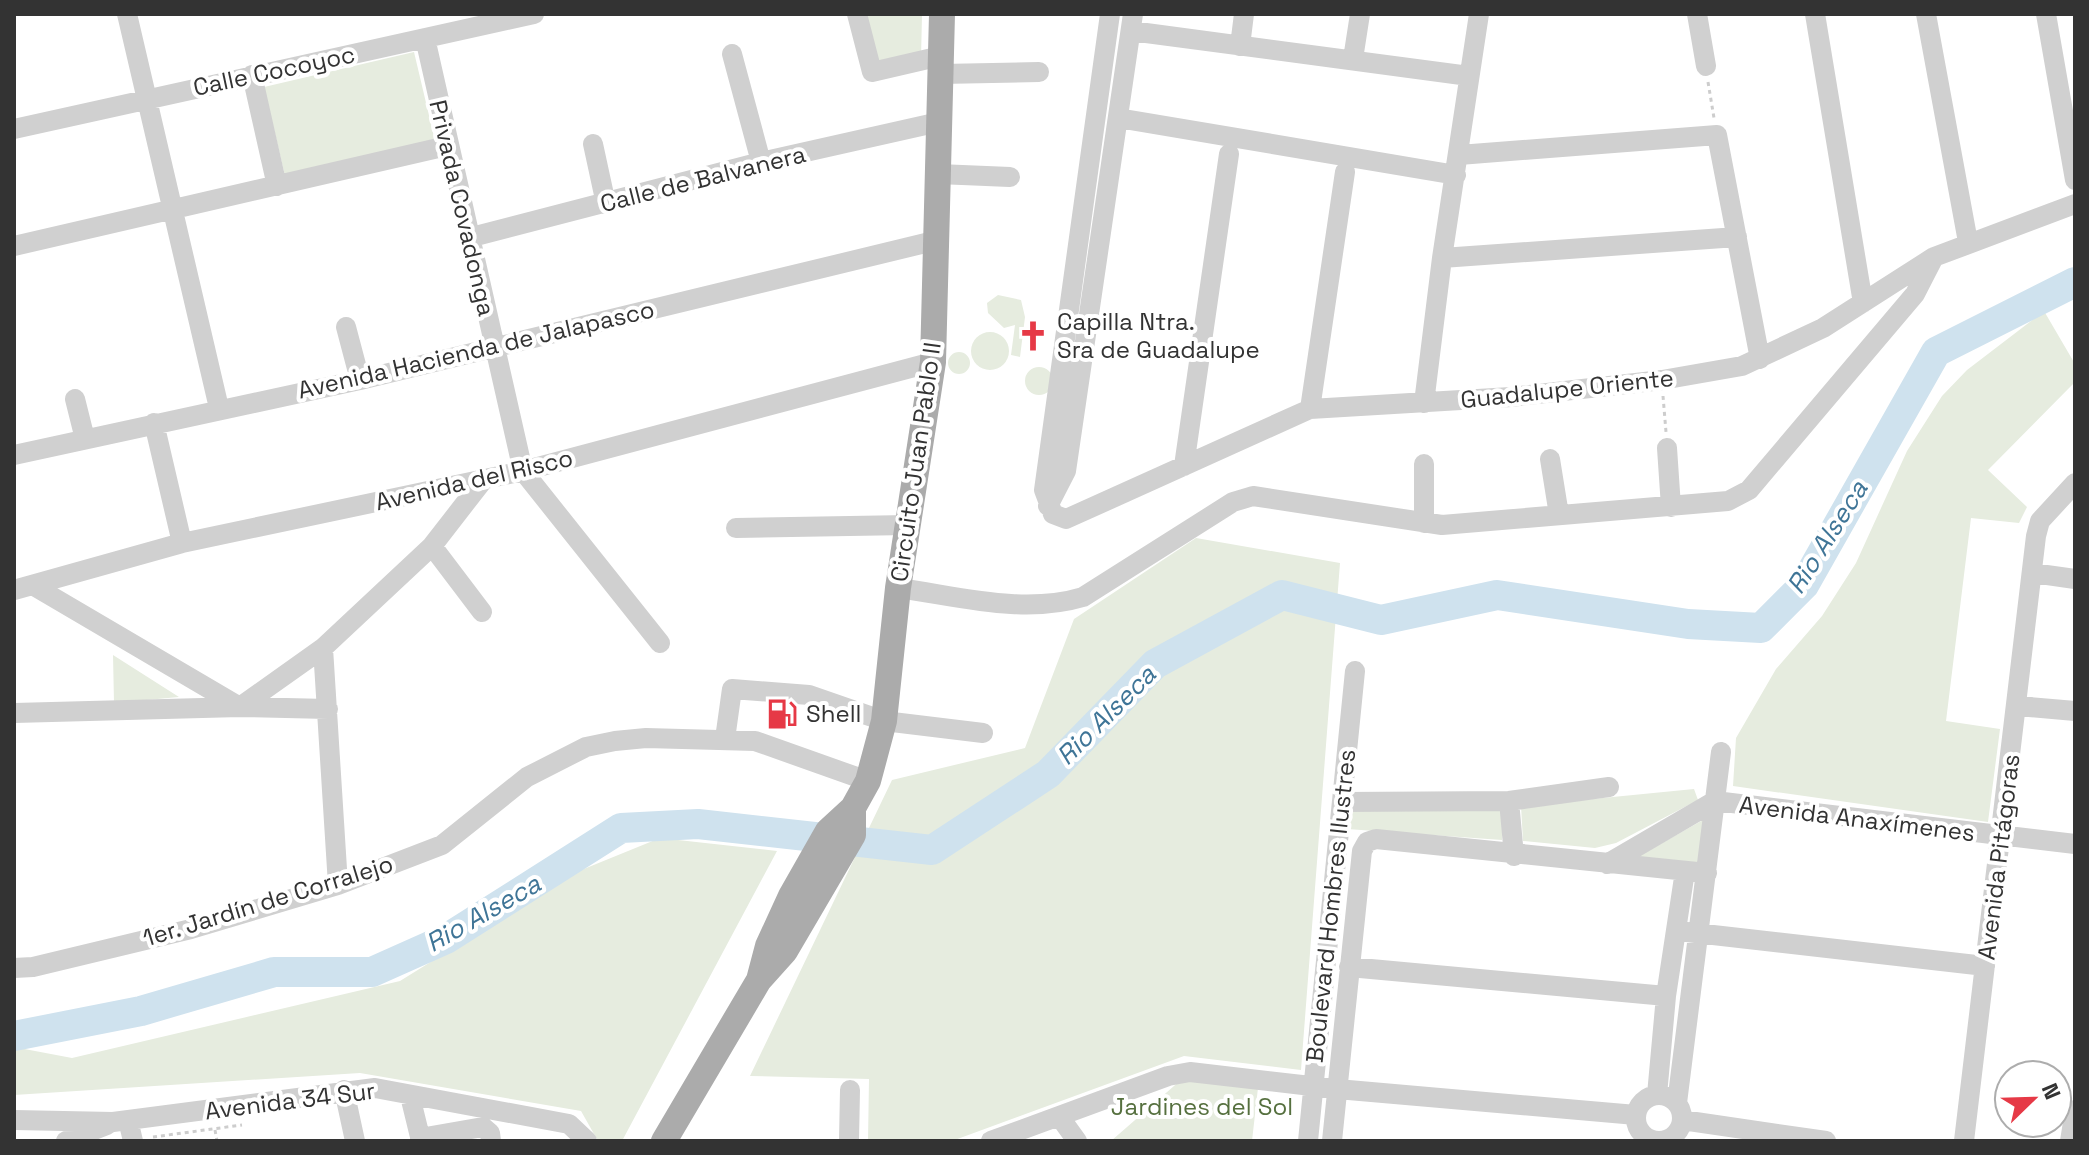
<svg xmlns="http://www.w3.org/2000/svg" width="2089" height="1155" font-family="'Space Grotesk',sans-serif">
<rect width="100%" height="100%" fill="#fff"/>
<path fill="#e6ecdf" d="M860,14h62l-1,45 -48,10z
M414,52l22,93 -150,35 -22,-93z
M998,295l23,5 4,17 -5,40 -9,-2 4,-30 -11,3 -16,-15 -1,-10z
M2044,311l31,53v18l-87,88 39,37 -8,16 -48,-5 -25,203 54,8 -12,93 -255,-36 3,-48 40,-69 46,-53 34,-53 51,-112 35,-55 25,-26z
M971 351a19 19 0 1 1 38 0a19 19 0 1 1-38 0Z
M948 363a11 11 0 1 1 22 0a11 11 0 1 1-22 0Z
M1025 381a14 14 0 1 1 28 0a14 14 0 1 1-28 0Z
M1196,538l144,25 -39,507 -117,-14 -232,85h-84l1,-62 -119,-3 142,-296 133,-32 49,-129z
M113,655l66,42 -65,6z
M1694,789l4,11 -82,43 -21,5 -72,-7 -2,-35z
M1503,810l-1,30 -155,-11 2,-18z
M1703,820l-4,44 -67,-4z
M660,838l117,13 -155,290h-24l-17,-30 -221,-38 -346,22v-48l58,11 328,-77 174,-108z
M1190,1072l69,7 -7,62h-141z"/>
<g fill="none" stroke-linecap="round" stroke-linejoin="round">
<path stroke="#cfe2ee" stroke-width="30" d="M14,1036l127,-25 133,-39h98l74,-33 175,-111 77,-4 234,26 116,-76 107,-110 127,-69 99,25 116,-25 191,29 73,4 43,-43 132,-233 139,-70"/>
<path stroke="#cdcdcd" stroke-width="3" stroke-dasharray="4 4" stroke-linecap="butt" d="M1708,82l6,36
M1663,396l3,36
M215,1130l2,11
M153,1137l89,-12"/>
<path stroke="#d0d0d0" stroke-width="20" d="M127,14l92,394
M857,14l15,58 69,-16
M1110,14l-66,476 9,24 13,5 244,-110 201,-12 151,-17 80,-14 81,-38 111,-71 141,-53
M1697,14l9,52
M1815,14l48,289
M1926,14l42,228
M2046,14l29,166
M1131,31l338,45
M425,38l98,433 137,172
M1240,46l4,-32
M732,54l29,108
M1353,59l7,-45
M941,74l98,-2
M252,75l25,111
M1118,118l338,57
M14,129l520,-115
M593,144l13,60
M1459,155l258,-20 43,224
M938,174l72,3
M468,238l293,-76 178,-40
M14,246l433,-100
M1442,258l295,-21
M346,327l14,53
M75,399l10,40
M1424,403l18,-145 37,-244
M1310,409l35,-237
M154,423l28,120
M1667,448l4,59
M14,455l346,-75 578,-140
M1550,459l9,56
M1184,466l45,-312
M1048,506l18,-35 67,-457
M1424,523v-59
M736,528l172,-3
M432,546l50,66
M2032,573l43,6
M34,586l206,121
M898,588c60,8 125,27 185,9l150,-95 20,-6 189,29 286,-24 21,-11 166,-196 19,-37
M14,590l168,-47 341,-72 410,-109
M323,648l15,237
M2018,706l57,5
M240,707l83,-59 109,-102 52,-67
M14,713l226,-6 88,2
M725,739l7,-50 77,6 75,26 99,12
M1509,801l5,55
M1342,802l167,-1 100,-14
M1607,864l108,-63 360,43
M1678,931l307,35
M1349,967l317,29
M14,968l19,-1 158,-38 147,-44 104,-40 85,-68 59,-30 29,-6 31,-3 109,3 113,40
M344,1090l11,51
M1657,1095l9,-99 19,-125
M1636 1118a23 23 0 1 1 46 0a23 23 0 1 1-46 0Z
M410,1096l11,45
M1677,1103l44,-351
M1059,1116l18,25
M14,1120l99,2 262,-34 194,36 18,17
M128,1120l5,21
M1682,1120l144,21
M420,1138l63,-11 7,6 1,8
M66,1141l41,-16
M849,1141l1,-51
M991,1141l177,-65 22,-4 147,17 299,26
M1308,1141l47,-470
M1332,1141l30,-290 5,-9 9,-3 331,34
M1964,1141l72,-605 4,-15 35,-38
M2070,1141l5,-31"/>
<path stroke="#ababab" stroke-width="26" d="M759,980l9,-34 23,-50 37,-65 25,-23 15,-27 16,-60 14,-133 35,-226 9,-348
M664,1141l95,-161 26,-29 68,-116v-27"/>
</g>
<defs>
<g id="church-bare" transform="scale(2.4)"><path d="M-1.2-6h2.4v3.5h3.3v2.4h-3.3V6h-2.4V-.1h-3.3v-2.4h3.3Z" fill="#e63946" stroke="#fff" stroke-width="2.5" paint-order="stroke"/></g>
<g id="fuel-bare" transform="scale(2.4)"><path d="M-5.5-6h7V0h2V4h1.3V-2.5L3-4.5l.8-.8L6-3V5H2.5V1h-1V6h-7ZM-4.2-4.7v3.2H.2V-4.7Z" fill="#e63946" stroke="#fff" stroke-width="2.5" paint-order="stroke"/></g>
</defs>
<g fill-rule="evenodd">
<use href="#church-bare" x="1033" y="336"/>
<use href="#fuel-bare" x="782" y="714"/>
</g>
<g text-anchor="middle" stroke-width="8" stroke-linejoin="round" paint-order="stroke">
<g font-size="24" fill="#333" stroke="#fff">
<text transform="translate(274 71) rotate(-12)" y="8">Calle Cocoyoc</text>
<text transform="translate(703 179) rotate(-14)" y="8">Calle de Balvanera</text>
<text transform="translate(462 208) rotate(77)" y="8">Privada Covadonga</text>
<text transform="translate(476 350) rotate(-13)" y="8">Avenida Hacienda de Jalapasco</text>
<text transform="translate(1567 389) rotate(-6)" y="8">Guadalupe Oriente</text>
<text transform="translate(916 462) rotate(-82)" y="8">Circuito Juan Pablo II</text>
<text transform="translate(474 480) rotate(-13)" y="8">Avenida del Risco</text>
<text transform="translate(1857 819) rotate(7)" y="8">Avenida Anaxímenes</text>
<text transform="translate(1999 857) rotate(-83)" y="8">Avenida Pitágoras</text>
<text transform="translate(268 901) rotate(-17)" y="8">1er. Jardín de Corralejo</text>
<text transform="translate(1331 906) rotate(-84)" y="8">Boulevard Hombres Ilustres</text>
<text transform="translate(290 1101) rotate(-7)" y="8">Avenida 34 Sur</text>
</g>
<g font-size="24" fill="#333" stroke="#fff" text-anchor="start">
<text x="1057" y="330">Capilla Ntra.<tspan x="1057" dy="28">Sra de Guadalupe</tspan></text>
<text x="806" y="722">Shell</text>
</g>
<g font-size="24" fill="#56703f" stroke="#fff">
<text x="1202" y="1115">Jardines del Sol</text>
</g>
<g font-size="26" font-style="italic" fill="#3f7597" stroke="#fff">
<text transform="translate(1827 537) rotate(-58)" y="9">Rio Alseca</text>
<text transform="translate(1106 715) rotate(-45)" y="9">Rio Alseca</text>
<text transform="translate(483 913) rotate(-30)" y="9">Rio Alseca</text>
</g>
</g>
<rect width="2089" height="1155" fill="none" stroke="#333333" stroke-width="32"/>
<g transform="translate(2033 1099) rotate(67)"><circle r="38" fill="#ffffff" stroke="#adadad" stroke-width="2"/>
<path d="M0-6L14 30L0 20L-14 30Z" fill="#e63946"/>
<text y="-12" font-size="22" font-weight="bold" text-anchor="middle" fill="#333333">N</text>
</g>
</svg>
